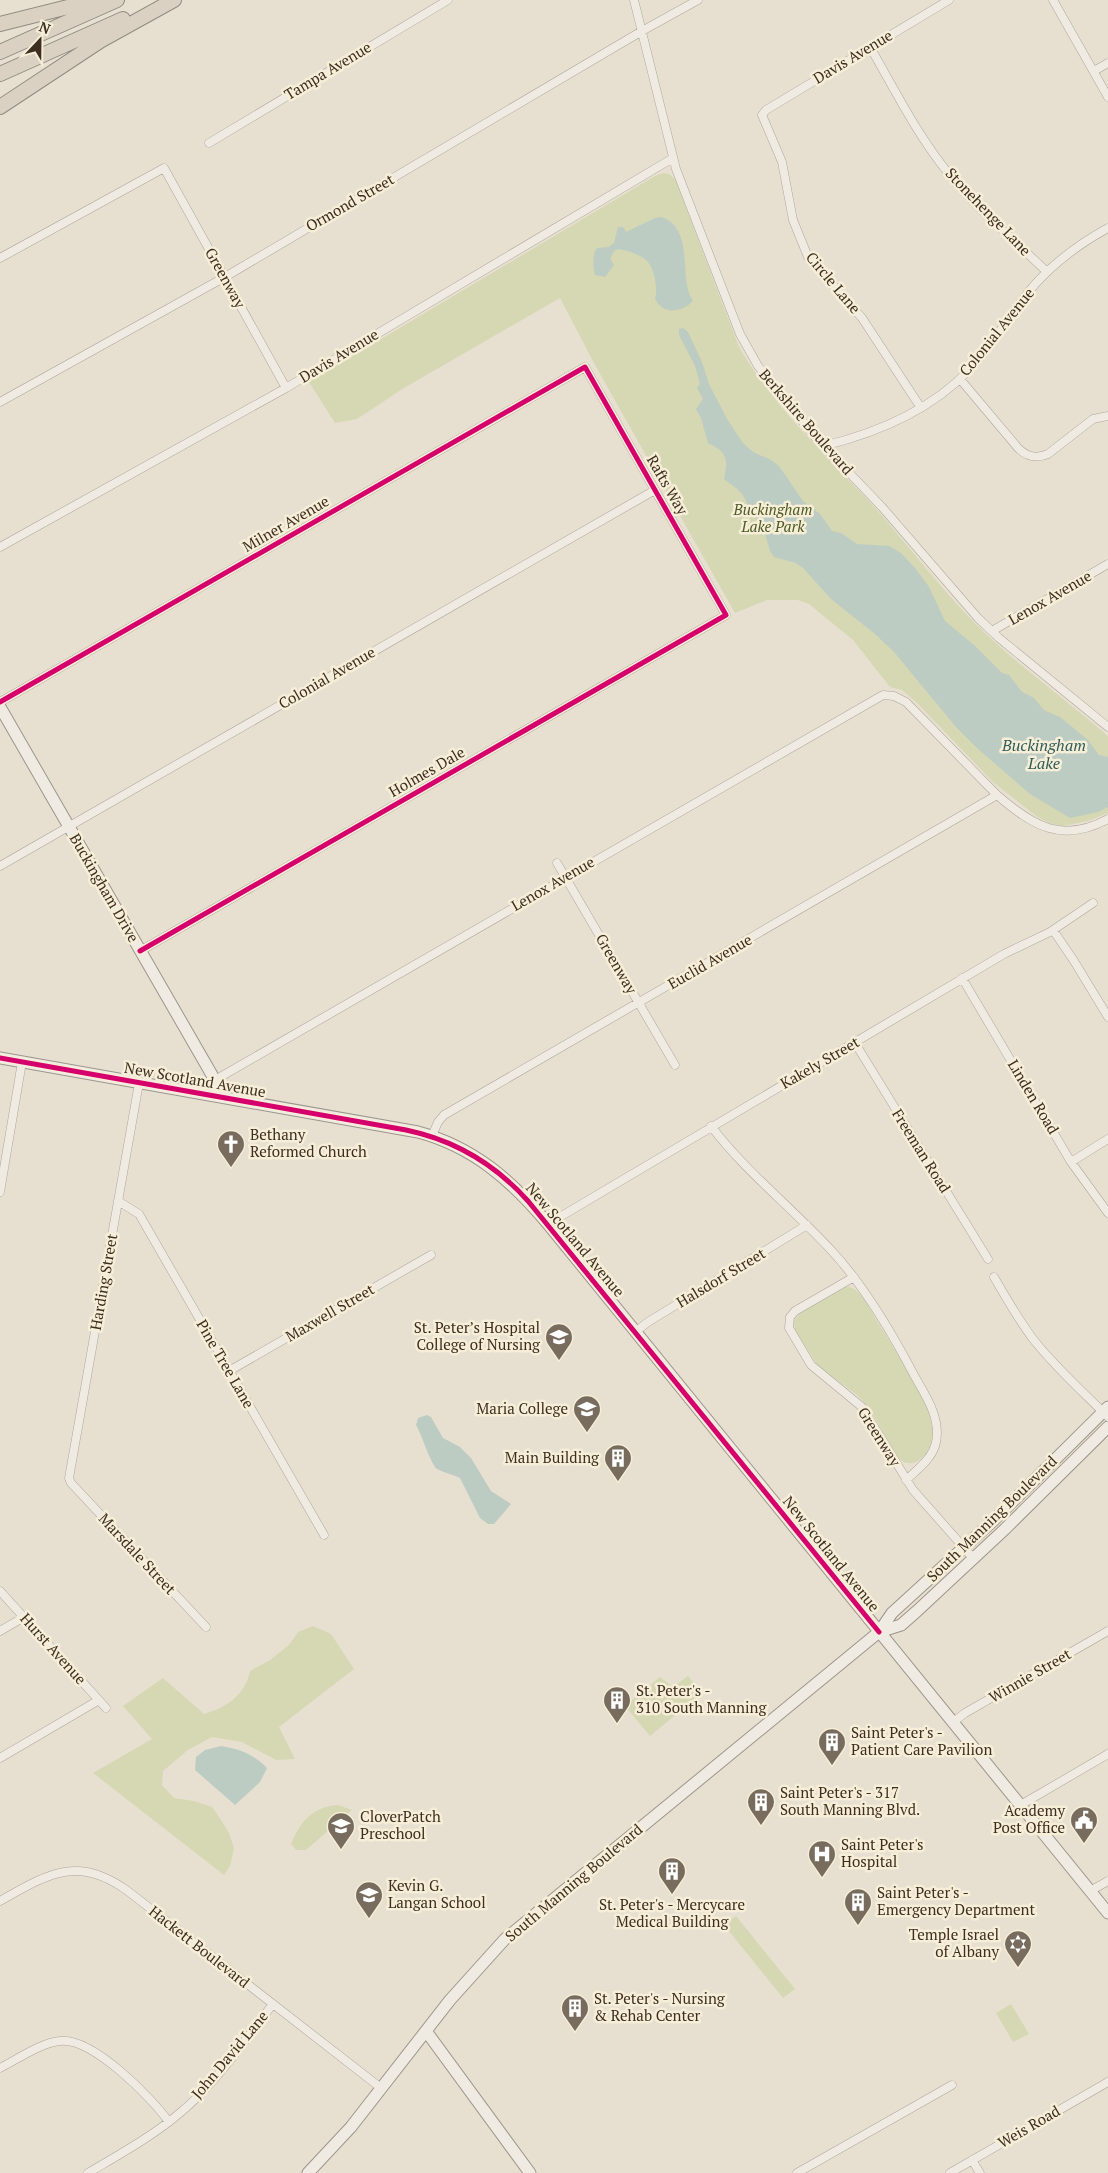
<svg xmlns="http://www.w3.org/2000/svg" width="1108" height="2173" font-family="'PT Serif',serif">
<rect width="100%" height="100%" fill="#e7e0d1"/>
<path fill="#d6d7b3" d="M664,173l5,1 6,5 64,168c34,58 83,105 129,153 40,44 75,93 118,134 38,36 82,67 122,102v77l-20,8 -25,5 -14,-3 -13,-7 -43,-34 -76,-79 -15,-13 -12,-3 -37,-47 -44,-36 -11,-4h-31l-32,13 -140,-248 -35,-67 -156,90 -47,31 -22,4 -26,-41 346,-206z
M846,1287c5,0 7,1 11,4 10,10 17,26 25,38 17,29 45,65 50,98 4,19 -15,48 -34,31l-30,-52 -11,-11 -39,-29 -23,-36 -1,-9 6,-8z
M313,1626l18,8 23,35 -75,58 16,32 -19,1 -34,-18 -30,-5 -24,13 -25,21 -1,14 12,13 20,3 18,6 7,10 10,16 5,15 -4,18 -6,9 -131,-102 59,-34 -29,-33 40,-28 41,36c22,-6 42,-20 46,-43l20,-11 19,-15 9,-13z
M688,1676l14,17 -52,43 -25,-30 35,-29 13,10z
M338,1805l14,5 -46,40h-10l-5,-6c10,-23 21,-37 47,-39z
M736,1916l59,73 -12,9 -59,-73z
M1011,2004l18,30 -16,8 -17,-29z"/>
<path fill="#bcccc2" d="M662,217c34,14 15,60 31,84 -11,11 -29,15 -38,-2 3,-9 0,-30 -8,-38 -6,-6 -20,-11 -29,-12l-4,2 -4,8 4,6 -9,12 -10,-2c-2,-7 -3,-21 2,-27l11,-1 6,-4 4,-16h5l3,5 29,-14z
M683,328l5,4 14,30 7,22 18,35 16,24 10,9 18,8 8,6 24,35 17,13 12,17 9,2 16,11 32,2 12,7 14,15 14,19 16,34 29,24 28,28 7,2 13,17 12,6 10,12 16,7 28,23 11,15 9,2v50l-10,5 -28,6 -40,-24 -52,-45 -22,-22 -62,-75 -19,-18 -44,-35 -28,-31 -7,-5 -22,-6 -4,-6 -6,-22 -7,-6 -2,-8 -6,-4c-4,-19 -11,-21 -25,-32 5,-22 2,-27 -16,-36l-7,-25 -5,-9 7,-10 -6,-11 3,-4 -5,-18 -16,-31v-6z
M427,1415l4,2 12,21 17,9 11,11 20,33 20,13 -17,20h-6l-8,-6 -20,-40c-8,-4 -16,-5 -23,-9 -6,-4 -15,-34 -21,-44l2,-7z
M221,1746c19,3 32,8 46,22l-7,14 -25,23 -40,-35 1,-13 9,-7z"/>
<g fill="none" stroke-linecap="round" stroke-linejoin="round">
<g stroke="#ada599" stroke-width="9">
<path id="street" d="M634,0l42,169 64,165 18,32 57,71 67,70 96,111 21,20 109,89
M1053,0l55,97
M870,47c25,43 47,88 79,127 29,36 65,66 98,98
M1094,71l14,-8
M209,143l239,-143
M0,258l164,-90 122,220
M960,379l58,69c9,9 18,11 30,6l45,-35 15,-3
M0,402l225,-125 417,-246 56,-31
M921,408l-59,-90 -54,-61 -15,-37 -11,-58 -20,-47 4,-5 183,-110
M823,446c54,-13 107,-35 146,-76 22,-23 38,-51 57,-75 22,-28 51,-50 82,-67
M0,547l286,-159 387,-230
M992,631l116,-67
M0,702l585,-335 141,248 -586,336
M557,863l118,202
M0,866l655,-376
M1053,930l21,31 34,56
M962,978l109,184 37,51
M855,1043l133,216
M215,1080l668,-385 11,1 12,6 91,93c36,31 65,49 111,24
M139,1083l-70,395 2,5 135,144
M711,1126c34,45 80,81 119,123 34,36 61,82 84,126 11,20 27,42 22,67 -3,16 -18,27 -30,38
M432,1136l6,-14 6,-7 553,-320
M1071,1162l37,-23
M0,1192l22,-130
M118,1201l21,13 185,321
M548,1224l456,-270 46,-22 43,-29
M854,1277l-59,34 -5,6 -1,11 22,37 51,42 51,83 61,69
M994,1277c12,21 24,42 39,62 22,28 49,52 75,78
M635,1332l13,-10 159,-97
M229,1371l202,-116
M0,1591l106,117
M0,1631l24,-14
M952,1723l13,-10 143,-82
M0,1758l99,-58
M1019,1806l89,-52
M1090,1891l18,-10
M0,1901c48,-27 78,-47 129,-9l252,196
M0,2068c18,-9 40,-25 60,-27 32,-4 91,56 109,81
M972,2160l8,13
M88,2173c32,-19 65,-37 93,-61 36,-30 63,-71 92,-108
M797,2173l155,-88
M950,2173l158,-91"/>
</g>
<g stroke="#9c958a" stroke-width="13">
<path id="secondary" d="M0,707l212,368 3,8 -1,13
M0,1058l418,74c56,15 94,49 130,92l560,689
M879,1632l22,-7 16,-14 88,-82 103,-102
M426,2031l104,142
M308,2173l43,-46 99,-127 55,-61 374,-307 13,-19 103,-94 113,-112"/>
</g>
<g stroke="#928b80" stroke-width="16">
<path id="highway" d="M0,24l96,-24
M0,52l117,-52
M0,74l123,-55
M0,107l100,-66 74,-41"/>
</g>
<use href="#street" stroke="#efebe3" stroke-width="8"/>
<use href="#secondary" stroke="#efebe3" stroke-width="11"/>
<use href="#highway" stroke="#dad1c2" stroke-width="14"/>
<g stroke="#f7eed8" stroke-width="8">
<path id="cycleway" d="M0,702l585,-335 141,248 -586,336
M0,1058l406,72c48,10 89,34 122,71l351,431"/>
</g>
<use href="#cycleway" stroke="#d6006c" stroke-width="5"/>
</g>
<defs>
<g id="church-pin" transform="scale(1.4375)"><path d="M0 17L-7.5 6A9.5 9.5 0 1 1 7.5 6Z" fill="#786c5e" stroke="#f7eed8"/><path d="M-1.2-6h2.4v3.5h3.3v2.4h-3.3V6h-2.4V-.1h-3.3v-2.4h3.3Z" fill="#fff"/></g>
<g id="university-pin" transform="scale(1.4375)"><path d="M0 17L-7.5 6A9.5 9.5 0 1 1 7.5 6Z" fill="#786c5e" stroke="#f7eed8"/><path d="M0-5L7-2L0 1L-7-2ZM-4 1L0 2.5L4 1V4Q0 6-4 4Z" fill="#fff"/></g>
<g id="building-pin" transform="scale(1.4375)"><path d="M0 17L-7.5 6A9.5 9.5 0 1 1 7.5 6Z" fill="#786c5e" stroke="#f7eed8"/><path d="M-4-6H4V6H1V3H-1V6H-4ZM-2.5-4.3h1.7v1.8h-1.7ZM.8-4.3h1.7v1.8H.8ZM-2.5-1h1.7V.8h-1.7ZM.8-1h1.7V.8H.8Z" fill="#fff"/></g>
<g id="civic-pin" transform="scale(1.4375)"><path d="M0 17L-7.5 6A9.5 9.5 0 1 1 7.5 6Z" fill="#786c5e" stroke="#f7eed8"/><path d="M-.6-6.5H3V-4.5H.6V-3L4-1V1h2V6H-6V1h2V-1L-.6-3ZM-1.2 2.5V6h2.4V2.5Z" fill="#fff"/></g>
<g id="school-pin" transform="scale(1.4375)"><path d="M0 17L-7.5 6A9.5 9.5 0 1 1 7.5 6Z" fill="#786c5e" stroke="#f7eed8"/><path d="M0-5L7-2L0 1L-7-2ZM-4 1L0 2.5L4 1V4Q0 6-4 4Z" fill="#fff"/></g>
<g id="hospital-pin" transform="scale(1.4375)"><path d="M0 17L-7.5 6A9.5 9.5 0 1 1 7.5 6Z" fill="#786c5e" stroke="#f7eed8"/><path d="M-5-5h3v3.5h4V-5h3V5h-3V1.5h-4V5h-3Z" fill="#fff"/></g>
<g id="synagogue-pin" transform="scale(1.4375)"><path d="M0 17L-7.5 6A9.5 9.5 0 1 1 7.5 6Z" fill="#786c5e" stroke="#f7eed8"/><path d="M0-6.5L5.6 3.2H-5.6ZM0 6.5L5.6-3.2H-5.6Z" fill="#fff"/></g>
</defs>
<g fill-rule="evenodd">
<use href="#church-pin" x="231" y="1144"/>
<use href="#university-pin" x="559" y="1337"/>
<use href="#university-pin" x="587" y="1409"/>
<use href="#building-pin" x="618" y="1458"/>
<use href="#building-pin" x="617" y="1700"/>
<use href="#building-pin" x="832" y="1742"/>
<use href="#building-pin" x="761" y="1802"/>
<use href="#civic-pin" x="1084" y="1820"/>
<use href="#school-pin" x="341" y="1826"/>
<use href="#hospital-pin" x="822" y="1854"/>
<use href="#building-pin" x="672" y="1871"/>
<use href="#school-pin" x="369" y="1895"/>
<use href="#building-pin" x="858" y="1902"/>
<use href="#synagogue-pin" x="1018" y="1944"/>
<use href="#building-pin" x="575" y="2008"/>
</g>
<g text-anchor="middle" stroke-width="5" stroke-linejoin="round" paint-order="stroke">
<g font-size="15" fill="#3d2e20" stroke="#f7eed8">
<text transform="translate(853 57) rotate(-31)" y="5">Davis Avenue</text>
<text transform="translate(328 71) rotate(-31)" y="5">Tampa Avenue</text>
<text transform="translate(350 203) rotate(-30)" y="5">Ormond Street</text>
<text transform="translate(988 212) rotate(46)" y="5">Stonehenge Lane</text>
<text transform="translate(225 278) rotate(61)" y="5">Greenway</text>
<text transform="translate(833 283) rotate(50)" y="5">Circle Lane</text>
<text transform="translate(997 332) rotate(-51)" y="5">Colonial Avenue</text>
<text transform="translate(339 356) rotate(-31)" y="5">Davis Avenue</text>
<text transform="translate(806 422) rotate(49)" y="5">Berkshire Boulevard</text>
<text transform="translate(667 485) rotate(60)" y="5">Rafts Way</text>
<text transform="translate(286 524) rotate(-30)" y="5">Milner Avenue</text>
<text transform="translate(1050 598) rotate(-30)" y="5">Lenox Avenue</text>
<text transform="translate(327 678) rotate(-30)" y="5">Colonial Avenue</text>
<text transform="translate(427 772) rotate(-30)" y="5">Holmes Dale</text>
<text transform="translate(553 884) rotate(-30)" y="5">Lenox Avenue</text>
<text transform="translate(104 888) rotate(60)" y="5">Buckingham Drive</text>
<text transform="translate(710 962) rotate(-30)" y="5">Euclid Avenue</text>
<text transform="translate(616 964) rotate(60)" y="5">Greenway</text>
<text transform="translate(820 1063) rotate(-30)" y="5">Kakely Street</text>
<text transform="translate(195 1080) rotate(10)" y="5">New Scotland Avenue</text>
<text transform="translate(1033 1097) rotate(59)" y="5">Linden Road</text>
<text transform="translate(921 1151) rotate(58)" y="5">Freeman Road</text>
<text transform="translate(575 1240) rotate(50)" y="5">New Scotland Avenue</text>
<text transform="translate(721 1278) rotate(-31)" y="5">Halsdorf Street</text>
<text transform="translate(104 1282) rotate(-80)" y="5">Harding Street</text>
<text transform="translate(330 1313) rotate(-30)" y="5">Maxwell Street</text>
<text transform="translate(225 1364) rotate(60)" y="5">Pine Tree Lane</text>
<text transform="translate(879 1437) rotate(58)" y="5">Greenway</text>
<text transform="translate(992 1519) rotate(-44)" y="5">South Manning Boulevard</text>
<text transform="translate(137 1554) rotate(47)" y="5">Marsdale Street</text>
<text transform="translate(831 1554) rotate(51)" y="5">New Scotland Avenue</text>
<text transform="translate(53 1649) rotate(48)" y="5">Hurst Avenue</text>
<text transform="translate(1030 1676) rotate(-30)" y="5">Winnie Street</text>
<text transform="translate(574 1883) rotate(-40)" y="5">South Manning Boulevard</text>
<text transform="translate(199 1947) rotate(38)" y="5">Hackett Boulevard</text>
<text transform="translate(230 2055) rotate(-50)" y="5">John David Lane</text>
<text transform="translate(1029 2127) rotate(-30)" y="5">Weis Road</text>
</g>
<g font-size="15" font-style="italic" fill="#4d5a26" stroke="#f7eed8">
<text x="773" y="515">Buckingham<tspan x="773" dy="17">Lake Park</tspan></text>
</g>
<g font-size="15" fill="#3d2e20" stroke="#f7eed8" text-anchor="start">
<text x="250" y="1140">Bethany<tspan x="250" dy="17">Reformed Church</tspan></text>
<text x="540" y="1333" text-anchor="end">St. Peter’s Hospital<tspan x="540" dy="17">College of Nursing</tspan></text>
<text x="568" y="1414" text-anchor="end">Maria College</text>
<text x="599" y="1463" text-anchor="end">Main Building</text>
<text x="636" y="1696">St. Peter's -<tspan x="636" dy="17">310 South Manning</tspan></text>
<text x="851" y="1738">Saint Peter's -<tspan x="851" dy="17">Patient Care Pavilion</tspan></text>
<text x="780" y="1798">Saint Peter's - 317<tspan x="780" dy="17">South Manning Blvd.</tspan></text>
<text x="1065" y="1816" text-anchor="end">Academy<tspan x="1065" dy="17">Post Office</tspan></text>
<text x="360" y="1822">CloverPatch<tspan x="360" dy="17">Preschool</tspan></text>
<text x="841" y="1850">Saint Peter's<tspan x="841" dy="17">Hospital</tspan></text>
<text x="388" y="1891">Kevin G.<tspan x="388" dy="17">Langan School</tspan></text>
<text x="877" y="1898">Saint Peter's -<tspan x="877" dy="17">Emergency Department</tspan></text>
<text x="672" y="1910" text-anchor="middle">St. Peter's - Mercycare<tspan x="672" dy="17">Medical Building</tspan></text>
<text x="999" y="1940" text-anchor="end">Temple Israel<tspan x="999" dy="17">of Albany</tspan></text>
<text x="594" y="2004">St. Peter's - Nursing<tspan x="594" dy="17">&amp; Rehab Center</tspan></text>
</g>
<g font-size="16" font-style="italic" fill="#2f5d5a" stroke="#f7eed8">
<text x="1044" y="751">Buckingham<tspan x="1044" dy="18">Lake</tspan></text>
</g>
</g>
<g transform="translate(40 40) rotate(22)" stroke="#f7eed8" stroke-width="4" paint-order="stroke">
<path d="M0-4L9 19L0 12L-9 19Z" fill="#3d2e20"/>
<text y="-8" font-size="14" font-weight="bold" text-anchor="middle" fill="#3d2e20">N</text>
</g>
</svg>
